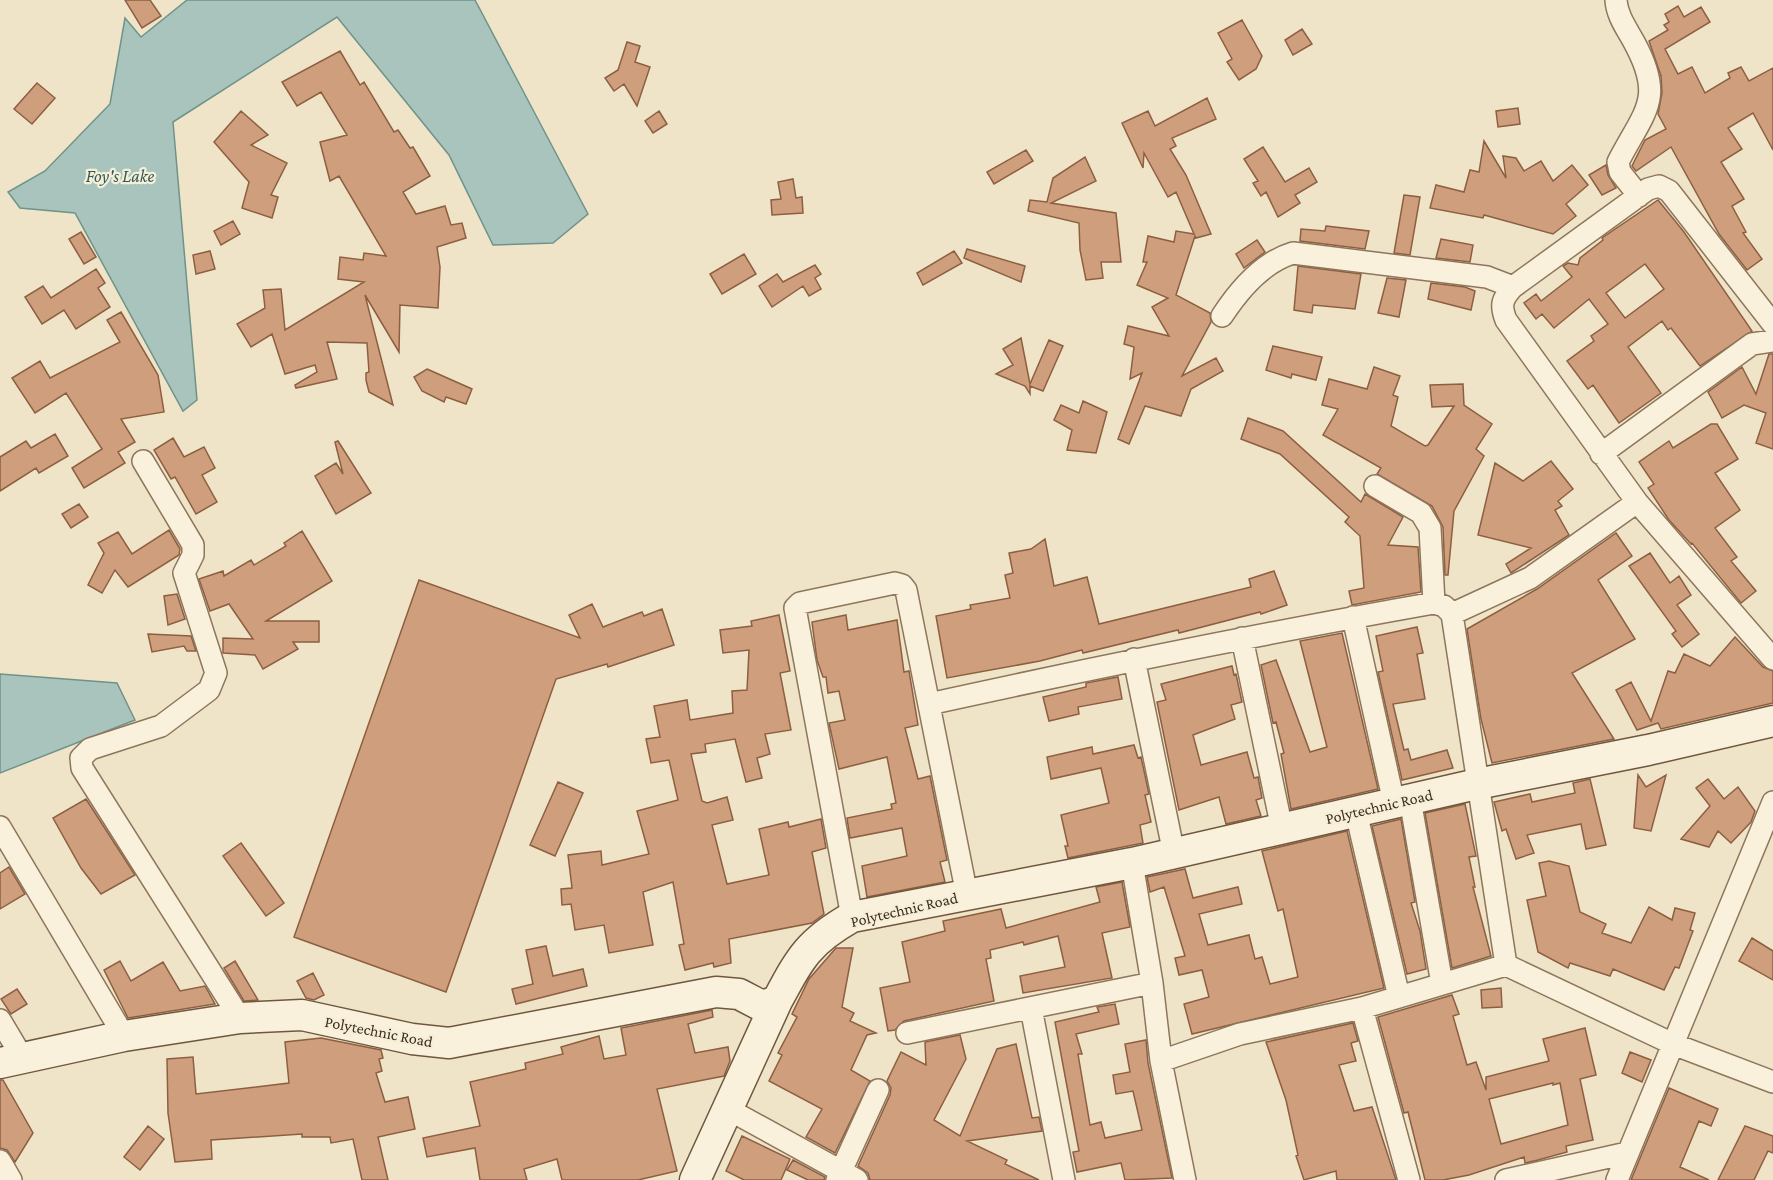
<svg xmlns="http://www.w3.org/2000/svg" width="1773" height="1180" font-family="'Crimson Pro',serif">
<rect width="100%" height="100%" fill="#f0e4c8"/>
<path fill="#a9c4bc" stroke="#6f938a" stroke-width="1.5" d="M187,0h288l113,214 -35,29 -60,2 -44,-90 -112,-138 -164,105 24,278 -14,11 -108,-198 -55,-5 -12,-16 37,-21 65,-67 15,-86 16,19z
M0,674l117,9 18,37 -135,53z"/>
<path fill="#cf9f7d" stroke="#8d5f41" stroke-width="1.5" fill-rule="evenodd" d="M125,0h25l11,16 -19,12z
M1678,6l6,11 17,-10 9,15 -45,27 13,25 14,-7 13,26 25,-15 -2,-5 13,-6 8,14 24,-13v82l-20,-37 -25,15 14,21 -21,13 23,37 -12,7 14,26 -3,1 19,26 -15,11 -28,-36 -48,-87 -35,24 -4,-5 13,-26 21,-11 -8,-15 4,-21 -1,-17 -12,-35 19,-11 -4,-5 5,-3 -4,-8z
M1242,20l20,36 -6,13 -17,11 -12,-18 5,-3 -14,-26z
M1302,29l10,15 -19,11 -8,-15z
M627,42l13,4 -5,16 15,5 -13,39 -13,-22 -10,7 -9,-13 13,-8z
M340,51l20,34 4,-3 30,50 4,-2 12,18 3,-1 17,29 -27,16 13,22 29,-8 6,19 11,-2 4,15 -29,9 3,20 -2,41 -38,-3 -1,47 -34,-57 28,110 -24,-13 -3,-12v-7l3,-1 -2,-29 -40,-1 10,37 -41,9 -1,-3 22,-13 -2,-7 -30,9 -13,-40 -21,13 -14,-23 28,-16 -2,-18 18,-1 4,41 79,-48 -26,-3 2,-22 23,3 1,-7 22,3 -47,-80 -9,5 -10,-39 27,-7 -26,-43 -24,14 -15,-24z
M37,83l18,15 -23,26 -18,-15z
M1207,98l9,21 -44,19 4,8 -6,3 16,26 25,59 -15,4 -1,-2 -19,59 34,18 1,9 -29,54 34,-18 7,13 -32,18 -10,27 -36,-10 -16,38 -11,-5 24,-66 -12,6 4,-32 -10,-3 4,-18 41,10 -17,-29 16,-9 -31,-13 10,-23h-4l5,-26 26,6 2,-11 18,3 -18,-42 -8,5 -24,-44 -1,15 -21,-45 26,-12 7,15z
M1518,108l2,16 -22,3 -2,-16z
M241,111l27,24 -17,10 36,18 -16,32 7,2 -6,21 -30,-10 7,-26 -35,-40z
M659,111l8,13 -14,9 -8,-12z
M1484,141l22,37 -3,-22 13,2 8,13 17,-10 12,20 19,-16 16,20 -22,19 10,12 -23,18 -69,-19 -1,3 -53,-10 6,-23 28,7 6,-22 9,2z
M1263,147l22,35 24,-14 8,14 -22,13 5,8 -22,14 -12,-25 -5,4 -8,-13 5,-2 -14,-22z
M1026,150l7,11 -39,23 -7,-12z
M1085,157l11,24 -45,22 65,10 5,49h-20l2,16 -17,2 -6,-30 -1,-27 -51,-12 2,-11 17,2 6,-24z
M1606,165l2,10 8,13 -14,7 -13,-20z
M793,179l3,19 6,-1 1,16 -31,2 -1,-15 10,-1 -3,-17z
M1404,195l16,2 -10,58 -16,-2z
M1658,200l26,32 68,99 -52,35 -29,-38 -3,2 -6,-9 -34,26 33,46 -42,30 -26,-38 -5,4 -21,-28 27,-20 -3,-5 17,-12 -19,-25 -35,29 -12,-14 -6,5 -12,-16 12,-9 5,7 31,-24 -9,-11 5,-3 10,2 2,-7 23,-18 -1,-2zM1645,264l19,25 -39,29 -19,-25z
M233,221l7,13 -19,11 -7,-14z
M1326,226l43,5 -4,18 -65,-8 1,-12 24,2z
M81,232l15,25 -12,7 -15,-25z
M1441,239l32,6 -3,17 -34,-4z
M1257,240l8,12 -21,16 -8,-14z
M967,249l58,17 -4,16 -57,-24z
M210,251l5,18 -19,5 -3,-19z
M954,251l8,12 -39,22 -6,-12z
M744,254l12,20 -34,20 -12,-20z
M815,265l6,9 -6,4 6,11 -12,7 -6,-10 -31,21 -13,-21 18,-12 6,8z
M1298,266l63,8 -6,35 -42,-4 -1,8 -18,-3z
M96,269l9,14 -7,5 12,19 -34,22 -12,-19 -22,14 -17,-27 18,-11 8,12z
M1387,278l19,2 -7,37 -21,-4z
M1431,283l34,4 10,4 -4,19 -43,-11z
M121,312l37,63 6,37 -43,7 14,23 -17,10 7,11 -41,25 -12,-20 30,-19 -36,-56 -31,20 -23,-35 28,-17 10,17 70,-36 -13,-22z
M1021,338l9,46 19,-44 14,6 -20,45 -13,-5v8l-5,-8 -29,-12 17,-9 -10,-16z
M1273,346l49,11 -6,23 -24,-6 -1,4 -25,-8z
M1769,354h4v95l-17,-6 10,-30 -22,-8 -22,13 -14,-26 34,-25 14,27z
M1374,367l26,9 -7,19 5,2 -7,29 34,20 3,-1 26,-39 -22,1 -2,-22 33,-1 1,21 28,19 -16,25 8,7 -30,55 -6,64h-3l-2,-48 -11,-21 -55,-32 4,-6 -58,-33 15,-26 -16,-4 7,-26 38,10z
M427,369l45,20 -6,15 -20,-7 -2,5 -22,-11 -8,-14z
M1083,401l24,11 -11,41 -29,-3 5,-20 -18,-10 7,-15 18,8z
M1248,418l35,13 78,71 4,-8 38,23 -15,28 30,2 3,45 -69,13 -3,-14 15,-3 -4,-52 -15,-14 4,-5 -69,-63 -39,-15z
M1711,424h6l21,35 -23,14 25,37 -25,18 22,29 -6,4 25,30 -15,12 -49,-60 -1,1 -22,-24 -21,-32 6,-4 -15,-22 30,-21 4,7z
M55,434l13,22 -29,17 -3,-5 -36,23v-34l26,-16 5,7z
M173,438l11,19 20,-10 11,21 -13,7 15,27 -21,12 -21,-37 -4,2 -17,-29z
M338,441l33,52 -35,21 -21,-38 21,-13 7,11 -8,-32z
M1551,461l22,28 -15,12 4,5 -7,4 14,25 -58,38 -5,-9 25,-16 -53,-13 17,-72 28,18z
M79,504l9,13 -17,11 -9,-14z
M169,530l11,19 -1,6 -51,32 -13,-17 -13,23 -14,-8 16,-32 -6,-10 20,-11 14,22z
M302,531l30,50 -66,40h53v21h-26l5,7 -35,20 -8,-14 -32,-2v-15l30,1 -24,-35 -19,7 -11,-32 24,-8 1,5 27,-16 3,5 32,-19 -2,-3z
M1616,533l16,23 -34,24 37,59 -63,34 42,66 -122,24 -11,-44 -14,-90 70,-40z
M1045,539l9,47 33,-9 12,47 152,-37 -2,-8 25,-8 13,34 -26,9 -1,-2 -81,21 -1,-3 -95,23 -1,-3 -42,11 -93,17 -11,-62 35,-7 -1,-4 40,-7 -5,-23 8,-2 -4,-20 22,-4z
M1650,553l20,30 9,-7 12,19 -14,10 22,29 -17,13 -10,-13 4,-3 -47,-65z
M419,580l161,58 -11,-23 23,-11 11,23 39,-15 2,4 18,-7 12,36 -66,22 -1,-3 -51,15 -110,313 -152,-55z
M177,594l8,25 -17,6 -4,-29z
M779,615l11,56 -10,2 11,57 -26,4 5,20 -13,4 5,20 -16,4 -11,-43 -30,5 1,8 -15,2 11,47 5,2 20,-6 6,23 -21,5 15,59 42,-9 -10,-46 29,-7 1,5 32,-8 5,29 -14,4 12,62 -12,9 -83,16 2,24 -17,4 -1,-4 -28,7 -6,-25 5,-1 -11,-62 -30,10 10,53 -44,8 -5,-28 -29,5 -4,-26 -9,1 -1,-16 11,-1 -4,-33 33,-4 1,14 47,-11 -12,-43 41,-11 -9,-40 -18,3 -5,-24 14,-2 -6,-31 33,-6 3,20 43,-7 -1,-22 15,-1 2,-40 -26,3 -3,-23 32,-4 -1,-5z
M846,615l2,15 49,-10 7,52 5,-1 9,54 -13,3 13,51 12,-3 17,84 -7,2 5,20 -78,15 -5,-31 45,-10 -5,-28 -52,10 -3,-20 45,-9 -1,-5 5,-1 -9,-46 -48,12 -10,-46 16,-3 -6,-29 -11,2 -2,-16h-3l-6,-17 -5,-38z
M1417,627l6,26 -6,1 8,45 -32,5 11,46 4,-1 3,11 36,-10 6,18 -51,12 -24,-108 5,-1 -7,-35z
M1342,633l36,156 -87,20 -10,-55 3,-1 -8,-31 -3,1 -12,-58 15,-5 34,92 17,-5 -27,-106z
M148,634l43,2 5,15h-9l-3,-5 -32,6z
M1735,637l28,30 10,4v32l-112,26 -3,-6 -21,7 -21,-40 15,-8 20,39 17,-50 7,2 9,-19 26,12z
M1232,666l2,9 2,-1 6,28 -11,3 4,14 -42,16 8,30 46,-13 7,26 4,-1 4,21 -6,2 5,16 -35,8 -7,-27 -40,13 -22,-108 9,-2 -5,-16z
M1118,677l4,22 -44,8 1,7 -30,7 -6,-24 43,-10v-4z
M1134,745l4,13 3,-1 8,37 -4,1 6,27 -11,3 3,18 -75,15 -3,-12h3l-7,-31 48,-12 -8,-35 -50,11 -4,-22 45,-10 1,7z
M1638,775l8,12 20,-12 -15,56 -17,-3z
M1590,779l16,66 -20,4 -5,-25 -54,11 7,18 -18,6 -10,-30 -4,2 -8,-29 36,-8 2,8 43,-9 -2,-10z
M1708,779l16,20 14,-12 17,24 -4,11 -20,21 -13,-12 -9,16 -28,-8 29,-33 -14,-18z
M558,782l25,11 -28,63 -25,-11z
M86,799l49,76 -34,19 -20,-26 -28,-50z
M1465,804l11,52 -7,1 6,30h-2l18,69 -39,12 -27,-155z
M1401,819l14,83 -4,1 9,28 6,38 -19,5 -35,-148z
M1347,831l37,157 -192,46 -8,-30 25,-7 -7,-27 -23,5 -4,-17 10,-2 -21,-69 -14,5 -3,-15 38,-8 8,29 45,-11 4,17 -43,10 9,31 41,-10 6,24 7,-2 8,27 28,-7 -15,-68 -5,2 -16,-60z
M241,843l43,60 -18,13 -43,-60z
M1549,861l20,5 11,46 26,12 -4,9 29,10 18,-36 23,13 3,-12 20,5 -5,17 3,1 -14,37 -4,-1 -11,23 -51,-21 -3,7 -40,-13 -2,5 -30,-16 -11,-52 19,-4 -7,-33z
M9,867l16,27 -25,15v-36z
M1122,882l8,45 -28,6 10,45 -89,15 -3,-17 45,-9 -7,-31 -34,9 -1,-3 -33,8 1,8 -5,1 8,42 -90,20 -9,9 -7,1 -8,-43 30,-6 -8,-40 43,-11 -2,-10 58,-12 5,19 94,-26 -4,-15z
M1752,938l21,13v29l-34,-19z
M546,946l7,30 30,-7 4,17 -71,18 -4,-15 21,-5 -7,-34z
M836,948h17l-11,59 12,6 -4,8 26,12 -9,2 -16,35 19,11 -35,72 -29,-16 16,-28 -53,-28 13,-26 -4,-2 19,-36 -5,-3 17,-35z
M120,961l11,20 32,-19 17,29 25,-5 10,18 -87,14 -24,-48z
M235,961l23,39 -14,1 -20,-33z
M313,973l11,22 -10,5 -8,-2 -9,-17z
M1501,988l1,19 -20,1 -1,-18z
M17,989l10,15 -16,10 -10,-15z
M1452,995l7,19 -6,2 14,49 9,-3 10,28v-13l63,-16 -6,-22 42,-11 11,47 -16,4 13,61 -27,6 1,6 -29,8 -13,3 -1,-6 -55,18 -26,5h-18l-17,-68 -4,1 -26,-96zM1553,1083v2l7,-2 8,42 -67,19 -12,-45z
M1115,1004l4,20 -43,10 6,20h-4l12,71 11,-3 4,16 37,-8 -9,-39 -17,3 -3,-19 17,-3 -5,-28 21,-4 2,23 24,115 -47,2 -4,-17 -44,9 -4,-20 6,-1 -24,-129 44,-10 -2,-5z
M712,1010l1,7 -25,7 7,29 33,-6 2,14 -6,15 -67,13 20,82 -39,9h-76l-5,-21 -33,10 3,11h-47l-5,-32 -48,9 -4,-19 57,-12 -10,-44 56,-13 -1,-6 38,-9 -2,-7 38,-11 5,23 22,-4 -5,-27z
M1353,1023l5,18 -7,2 5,18 -17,4 15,46 18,-4 24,73h-59l-1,-9 -32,9 -8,-24 2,-1 -12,-55 -20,-58z
M960,1035l6,24 -32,61 26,16 37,-87 19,-5 16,74 7,-1 3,14 -75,10 40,19 -2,4 34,16h-169l-2,-7 -10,-7 32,-71 1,-7 -4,-7 14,-29 25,13 -1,-23z
M321,1038l60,12 2,8 -4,1 3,12 -6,2 9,29 23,-5 7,32 -37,8 10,43h-26l-9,-41 -22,4 -1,-6h-28v-3l-91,6 1,19 -37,3 -7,-49 -1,-54 26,-2 3,37 93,-11 -4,-41z
M1630,1052l21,8 -9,22 -20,-9z
M0,1080h3l30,53 -18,29 -8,-12 -7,-2z
M1669,1088l49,21 -7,17 -12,-5 -19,46 29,13h-78z
M148,1126l16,13 -24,31 -16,-13z
M1745,1126l28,10v17l-5,-2 -14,29h-36z
M742,1136l48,23 -9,21h-37l-18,-9z
M793,1160l32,17 -1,3h-16l-21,-10z"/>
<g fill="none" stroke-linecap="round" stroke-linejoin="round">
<g stroke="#8d765c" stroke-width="24">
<path id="street" d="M1616,0c1,16 11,29 18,42 31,57 11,68 -16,120l2,10 19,24
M1222,316c17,-26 41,-54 71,-63l194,24 26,10
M1773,324l-104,-133 -10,-5 -11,3 -135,98c-11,12 -13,18 -7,33l131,182 136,157
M1601,454l151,-110 21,-3
M143,461l50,84v10l-9,18 32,100 -7,17 -48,36 -71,23 -9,9 1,10 158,250
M1375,486l46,27 9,15 4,75
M1452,614l78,-36 107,-76
M1353,617l41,186
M1242,638l40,191
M1134,659l40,195
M929,704c168,-37 336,-71 505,-101l10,3 8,8 54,351 167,79 100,38
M1410,799l32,185
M1356,812l43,185
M0,827l124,209
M1132,863l20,120 9,78 24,119
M852,917l-57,-309 5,-5 95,-20 7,2 4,5 61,305
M1031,1008l33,172
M1362,1008l47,172
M0,1020l22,37
M907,1033l245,-50
M1161,1061l79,-27 122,-26 144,-43
M726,1108l131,72
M0,1161l11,19
M837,1180l41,-90
M1506,1180l121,-27
M1617,1180l156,-378"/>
</g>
<g stroke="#6f573f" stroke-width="33">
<path id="secondary" d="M0,1063l124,-27 116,-18 62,-3 110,24 37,4 267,-51 23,2 23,12 15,-5c23,-43 31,-59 75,-84l280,-54 345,-79 171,-34 125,-29
M695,1180l82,-179"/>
</g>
<use href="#street" stroke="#faf1dc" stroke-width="21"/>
<use href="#secondary" stroke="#faf1dc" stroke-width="30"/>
</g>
<g text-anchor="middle" stroke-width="4.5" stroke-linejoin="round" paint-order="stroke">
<g font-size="16" fill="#3d2e20" stroke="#f7eed8">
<text transform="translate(1379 806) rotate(-13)" y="6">Polytechnic Road</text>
<text transform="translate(904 909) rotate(-13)" y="6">Polytechnic Road</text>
<text transform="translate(379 1031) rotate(11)" y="6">Polytechnic Road</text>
</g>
<g font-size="18" font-style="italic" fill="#2f5d5a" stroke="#f7eed8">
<text x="120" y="182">Foy's Lake</text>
</g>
</g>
</svg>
